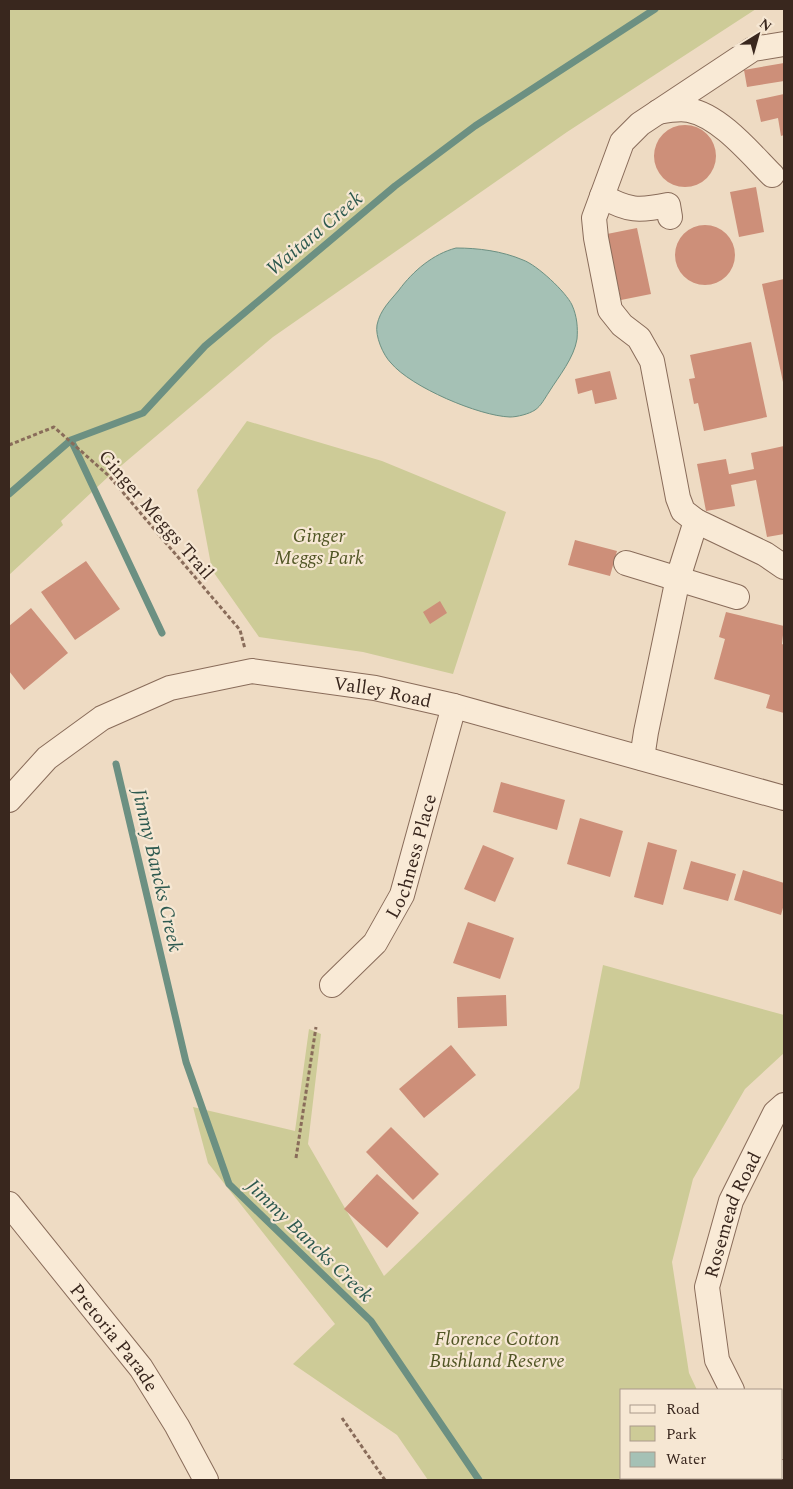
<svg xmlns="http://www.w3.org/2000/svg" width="793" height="1489" font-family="Spectral,serif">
<rect width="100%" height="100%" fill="#eedbc3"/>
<path fill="#cdcb97" d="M9,9h747l-189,123 -294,205 -164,139 -48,45 2,4 -54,50z
M247,421l135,40 124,51 -53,162 -90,-22 -104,-15 -47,-67 -15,-80z
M603,965l181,50v38l-39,36 -52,90 -21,83 17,111 8,17h-75v88h122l2,2h-318l-31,-45 -104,-71 42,-40 -127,-161 -15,-56 102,24 14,-102 12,5 -13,110 76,132 195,-188z"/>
<path fill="#a5c1b5" stroke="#6c9082" d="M456,248c22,0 46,3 67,12 14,5 43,32 49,45 5,11 6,23 5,34 -3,19 -18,37 -28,53 -4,6 -8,14 -14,18 -6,4 -18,7 -25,7 -31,-1 -99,-30 -119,-54 -8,-8 -16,-27 -14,-38 3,-15 13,-24 22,-35 14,-19 34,-36 57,-42z"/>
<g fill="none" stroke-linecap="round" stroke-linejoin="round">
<path stroke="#6c9082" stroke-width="7" d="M71,440l91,193
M9,494l62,-54 72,-27 62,-67 190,-160 80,-60 180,-117
M116,764l70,298 43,122 142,137 108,159"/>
</g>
<path fill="#cd8f79" d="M784,63v18l-37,6 -3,-17z
M784,94v41l-3,1 -3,-18 -17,4 -5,-22z
M654 156a31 31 0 1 1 62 0a31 31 0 1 1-62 0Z
M756,187l8,45 -25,5 -9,-45z
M675 255a30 30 0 1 1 60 0a30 30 0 1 1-60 0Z
M637,228l14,66 -30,6 -14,-66z
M784,279v103h-1l-21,-98z
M751,342l16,75 -63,14 -6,-28 -4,1 -5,-25 6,-1 -5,-23z
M610,371l7,28 -22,5 -3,-14 -14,4 -3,-15z
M784,446v88l-17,3 -11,-57 -25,5 4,21 -29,5 -9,-47 29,-5 3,15 25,-5 -3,-16z
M575,540l42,11 -7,25 -42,-11z
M86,561l34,48 -45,31 -34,-48z
M440,601l7,12 -17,11 -7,-12z
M31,608l37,45 -44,37 -15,-19v-45z
M726,612l58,14 -2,18 2,1v68l-18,-5 4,-13 -56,-16 11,-40 -6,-2z
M501,782l64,18 -8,30 -64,-18z
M580,818l43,13 -13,46 -43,-13z
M648,842l29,8 -14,55 -29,-8z
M483,845l31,13 -19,44 -31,-13z
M691,861l45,13 -8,27 -45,-12z
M743,870l41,13v21l-3,11 -47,-15z
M468,922l46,16 -14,41 -47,-16z
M506,995l1,31 -49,2 -1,-31z
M451,1045l25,30 -52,43 -25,-29z
M391,1127l48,47 -26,26 -47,-48z
M377,1174l42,39 -32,35 -43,-39z"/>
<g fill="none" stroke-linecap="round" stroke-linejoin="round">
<g stroke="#896c5a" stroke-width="26">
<g id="minor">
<path d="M784,44l-31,5 -113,75 -18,18 -28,76 2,20 14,72 12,15 17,13 13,23 26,137 5,13 13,10 69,33 19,13"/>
<path d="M658,112c11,-2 21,-4 31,-2 31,6 62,44 83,65"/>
<path d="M602,196c26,15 37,15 66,9l2,12"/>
<path d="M626,563l111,34"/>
<path d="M642,758l4,-26 32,-154 18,-57"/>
<path id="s1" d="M9,800l38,-42 55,-40 68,-30 82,-17 123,17 79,18 330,92"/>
<path id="s2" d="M332,985l43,-42 27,-48 52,-189"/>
<path id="s3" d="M9,1204l132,164 36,58 29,54"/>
<path id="s4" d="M732,1390l-15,-30 -10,-73 24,-86 44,-88 9,-8"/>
<path d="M782,1472l2,3"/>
</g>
</g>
<path stroke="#896c5a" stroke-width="3" stroke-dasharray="4 2.5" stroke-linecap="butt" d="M9,445l45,-18 55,49 131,154 5,19
M296,1158l20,-131
M342,1418l43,62"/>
<use href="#minor" stroke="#f9ead6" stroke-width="24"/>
</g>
<g text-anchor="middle" stroke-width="4.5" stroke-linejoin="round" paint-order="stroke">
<g font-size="19" fill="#39271e" stroke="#f6e7d3">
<text transform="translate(157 514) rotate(49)" y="7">Ginger Meggs Trail</text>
<text dy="7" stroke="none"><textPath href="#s1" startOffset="415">Valley Road</textPath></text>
<text dy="7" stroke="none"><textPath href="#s2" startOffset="155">Lochness Place</textPath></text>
<text dy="7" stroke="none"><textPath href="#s4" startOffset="184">Rosemead Road</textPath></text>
<text dy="7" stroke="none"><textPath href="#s3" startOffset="170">Pretoria Parade</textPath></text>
</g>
<g font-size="19" font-style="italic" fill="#505524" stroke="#f6e7d3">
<text x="319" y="542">Ginger<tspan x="319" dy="22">Meggs Park</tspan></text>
<text x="497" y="1345">Florence Cotton<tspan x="497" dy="22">Bushland Reserve</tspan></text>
</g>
<g font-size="20" font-style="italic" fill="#2d594f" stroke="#f6e7d3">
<text transform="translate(314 233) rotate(-40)" y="7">Waitara Creek</text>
<text transform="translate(158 870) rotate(77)" y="7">Jimmy Bancks Creek</text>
<text transform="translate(310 1240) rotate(44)" y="7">Jimmy Bancks Creek</text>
</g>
</g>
<rect width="793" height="1489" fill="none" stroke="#39271e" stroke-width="20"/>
<rect x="620" y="1389" width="162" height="90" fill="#f6e7d3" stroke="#aa9a8b"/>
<rect x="630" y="1405" width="25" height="8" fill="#f9ead6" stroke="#aa9a8b"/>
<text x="666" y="1414" font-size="15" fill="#39271e">Road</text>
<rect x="630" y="1426" width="25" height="15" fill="#cdcb97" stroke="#aa9a8b"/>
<text x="666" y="1439" font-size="15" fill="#39271e">Park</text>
<rect x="630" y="1452" width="25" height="15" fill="#a5c1b5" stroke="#aa9a8b"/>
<text x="666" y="1464" font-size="15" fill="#39271e">Water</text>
<g transform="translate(758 35) rotate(37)" stroke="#f6e7d3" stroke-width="4" paint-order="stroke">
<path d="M0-4L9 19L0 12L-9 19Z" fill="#39271e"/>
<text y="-8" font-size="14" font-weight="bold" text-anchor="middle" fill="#39271e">N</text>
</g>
</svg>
